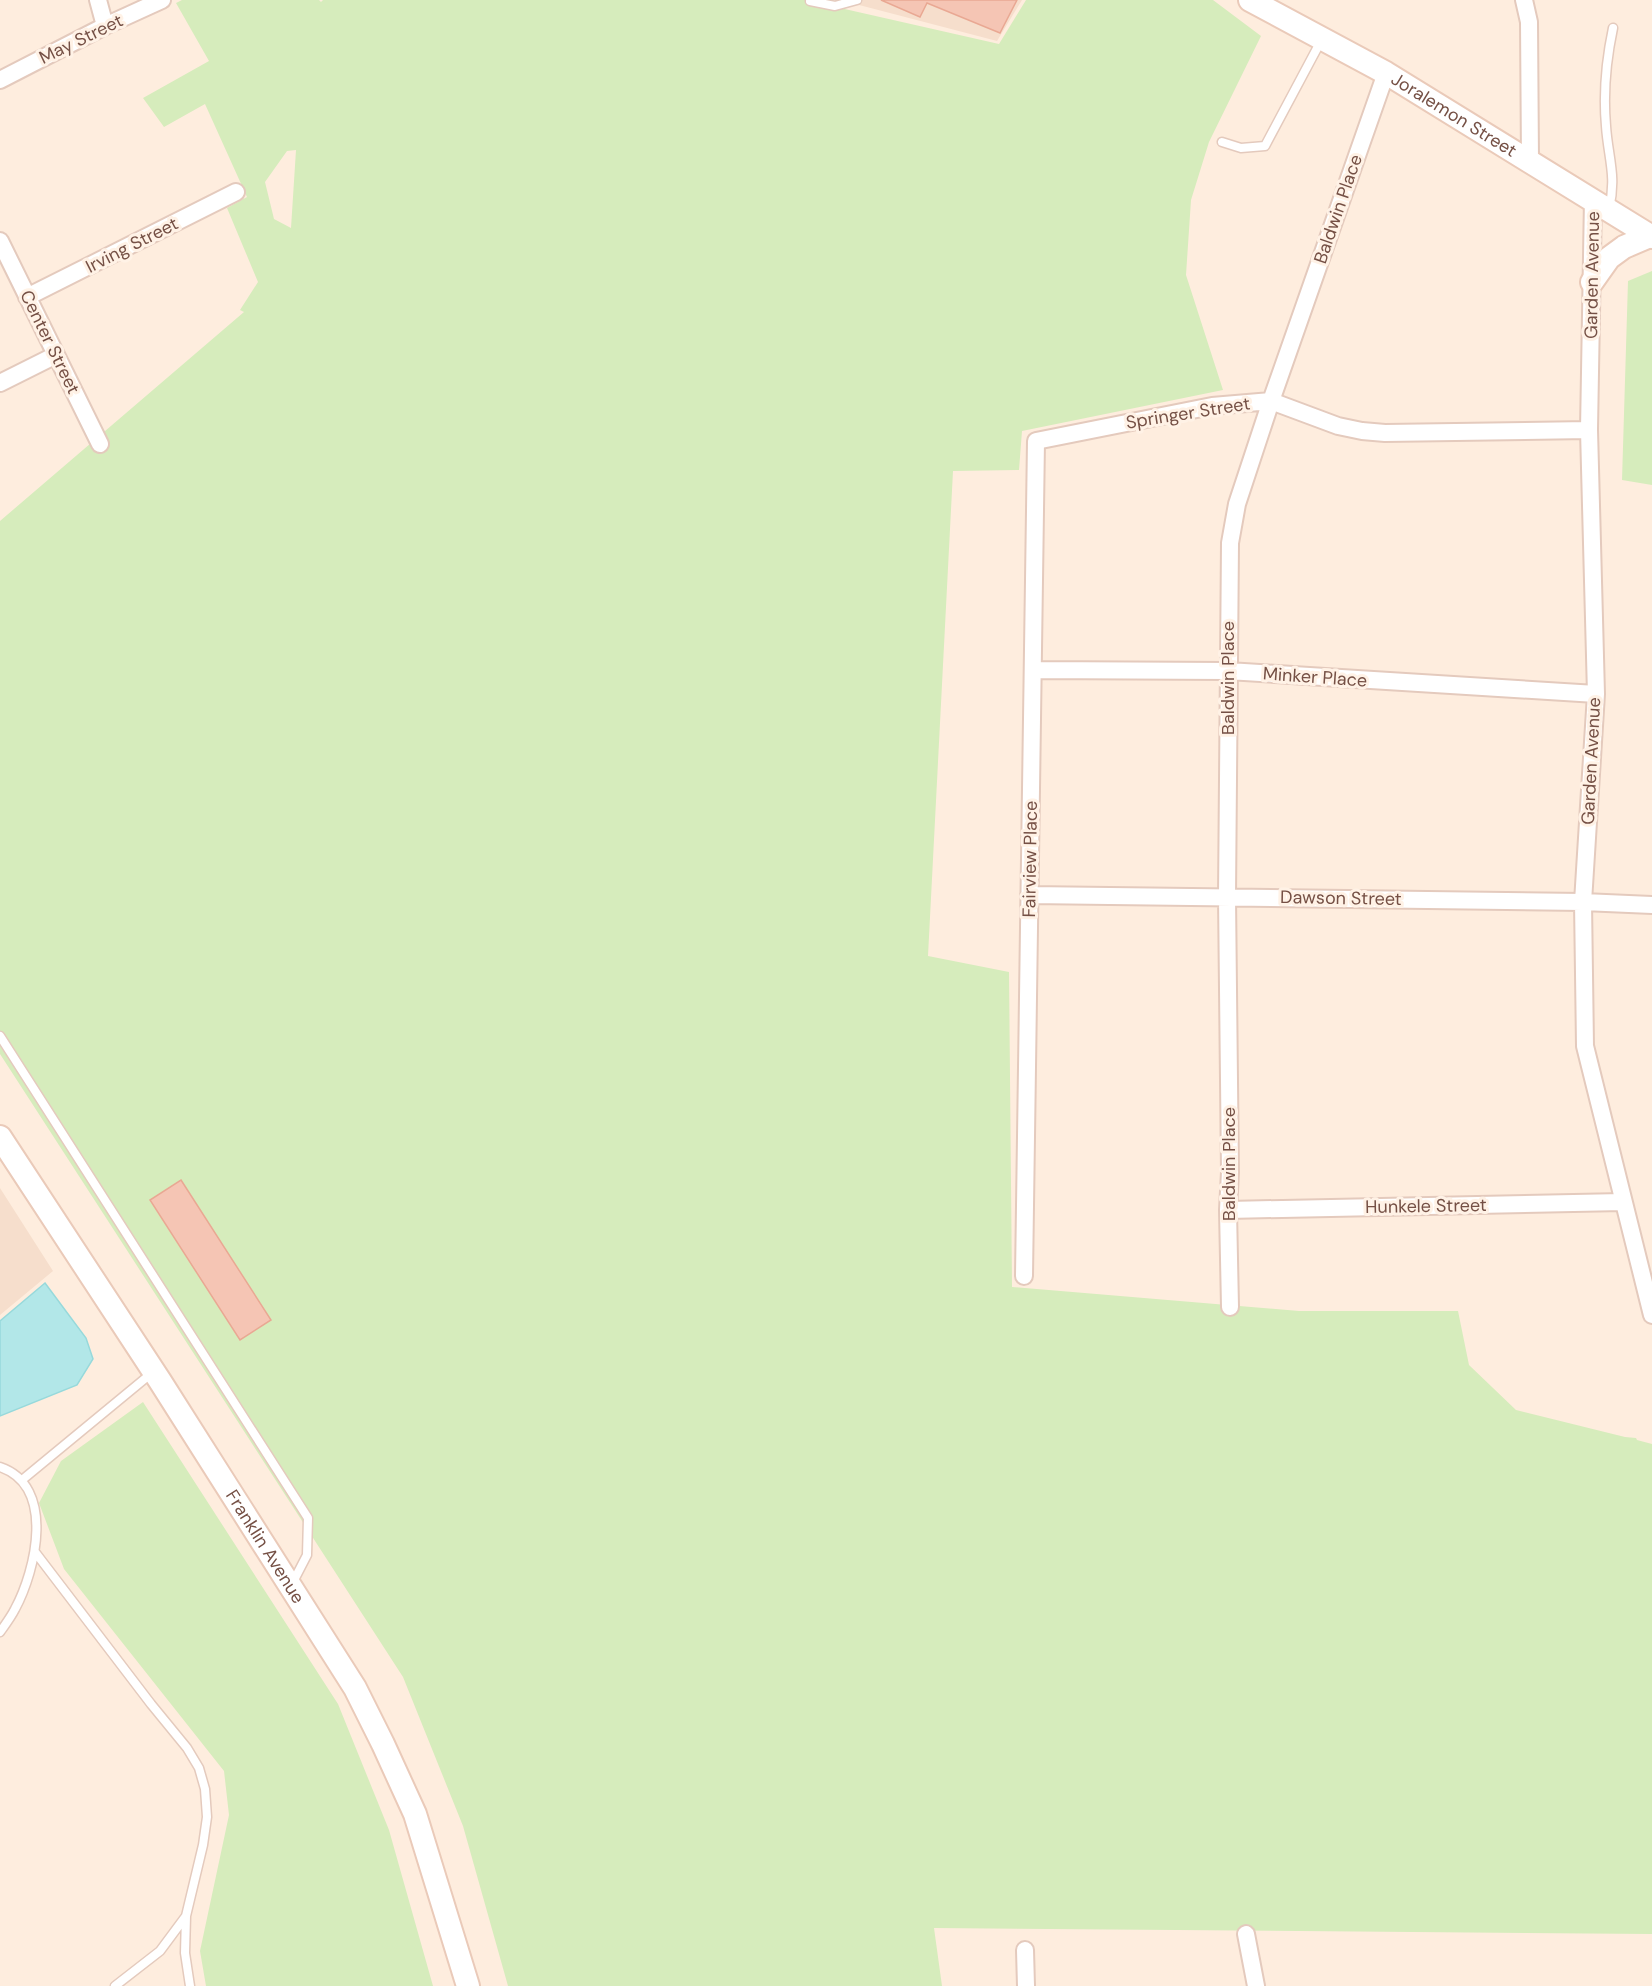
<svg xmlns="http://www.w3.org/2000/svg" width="1652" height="1986" font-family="'DM Sans',sans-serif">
<rect width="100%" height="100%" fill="#feedde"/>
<path fill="#f6decc" d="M840,0h182l-25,41z
M0,1188l53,83 -53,44z"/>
<path fill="#d6ecbc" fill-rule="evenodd" d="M182,0h137l2,2 2,-2h482l194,44 27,-44h187l48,36 -52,106 -18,58 -5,75 37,115 -201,41 -3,39 -66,1 -25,485 81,16 3,315 287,24h159l11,54 47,45 109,27 11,1 1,2 15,4v490l-718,-6 8,58h-434l-45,-160 -60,-149 -403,-623v-533l244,-209 -4,-2 18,-28 -31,-74 20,-11 -42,-93 -41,23 -21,-29 66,-37 -33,-58zM296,150l-5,78 -17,-9 -9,-37 22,-31z
M1652,271v214l-30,-5 6,-199z
M143,1402l195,302 51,126 44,156h-227l-6,-35 29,-136 -5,-44 -160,-202 -25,-66 22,-42z"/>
<path fill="#b2e7e8" stroke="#97d9db" stroke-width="1.5" d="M45,1283l41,55 7,21 -16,26 -77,31v-95z"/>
<path fill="#f5c5b4" stroke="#e9a893" stroke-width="1.5" d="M881,0h136l-17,33 -73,-30 -7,14z
M181,1180l90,140 -31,20 -90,-140z"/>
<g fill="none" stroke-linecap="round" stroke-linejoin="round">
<g stroke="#e4cabd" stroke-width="11">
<path id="lane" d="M810,1l25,5 22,-6
M1222,142l19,6 24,-2 57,-107
M1609,209c8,-33 -1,-52 -3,-83 -3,-34 0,-65 7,-98
M0,1036l308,482 -1,37 -15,29
M0,1467c56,19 36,103 15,142 -4,8 -10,16 -15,23
M22,1480l131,-108
M35,1552l116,152 36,44 12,20 6,21 2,28 -4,28 -17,71 -26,35 -45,35
M186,1916l-1,37 5,33"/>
</g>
<g stroke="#e4cabd" stroke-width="20">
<path id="street" d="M98,0l7,26
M1524,0l5,22 1,139
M0,80l105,-54 57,-26
M1593,199l-4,231 7,264 -13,208 2,144 67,269
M0,241l100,203
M27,297l209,-105
M0,383l56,-28
M1033,670l195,1 368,23
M1029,895l554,7 69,3
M1228,1210l395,-8
M1024,1276l12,-835 176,-35 59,-5 67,25 24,5 23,2 204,-3
M1230,1307l-2,-97 2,-38 -3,-275 3,-354 7,-39 34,-103 115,-328
M1246,1934l10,52
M1025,1950l1,36"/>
</g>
<g stroke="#eacab9" stroke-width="26">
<g id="secondary">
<path id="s1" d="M1250,0l136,73 266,164"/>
<path d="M1592,282l17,-24 15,-11 26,-11"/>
<path id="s2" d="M0,1137l160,244 195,307 28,56 32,70 53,172"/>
</g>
</g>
<use href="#lane" stroke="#fff" stroke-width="8"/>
<use href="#street" stroke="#fff" stroke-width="16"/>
<use href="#secondary" stroke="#fff" stroke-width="22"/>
</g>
<g text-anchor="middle" stroke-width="6" stroke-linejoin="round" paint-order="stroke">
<g font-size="18" fill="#755045" stroke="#fff2e6">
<text transform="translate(81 39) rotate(-26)" y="6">May Street</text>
<text dy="6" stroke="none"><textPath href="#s1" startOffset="234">Joralemon Street</textPath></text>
<text transform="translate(1338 209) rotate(-71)" y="6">Baldwin Place</text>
<text transform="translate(132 245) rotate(-27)" y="6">Irving Street</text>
<text transform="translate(1592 275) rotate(-89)" y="6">Garden Avenue</text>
<text transform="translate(50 342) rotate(64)" y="6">Center Street</text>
<text transform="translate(1188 413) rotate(-9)" y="6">Springer Street</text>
<text transform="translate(1315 677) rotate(4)" y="6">Minker Place</text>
<text transform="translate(1228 678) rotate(-90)" y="6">Baldwin Place</text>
<text transform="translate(1591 761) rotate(-87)" y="6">Garden Avenue</text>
<text transform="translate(1030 859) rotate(-89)" y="6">Fairview Place</text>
<text transform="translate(1341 898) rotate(1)" y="6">Dawson Street</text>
<text transform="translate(1229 1164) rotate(-90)" y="6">Baldwin Place</text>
<text transform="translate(1426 1206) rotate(-1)" y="6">Hunkele Street</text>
<text dy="6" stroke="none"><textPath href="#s2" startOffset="488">Franklin Avenue</textPath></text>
</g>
</g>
</svg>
